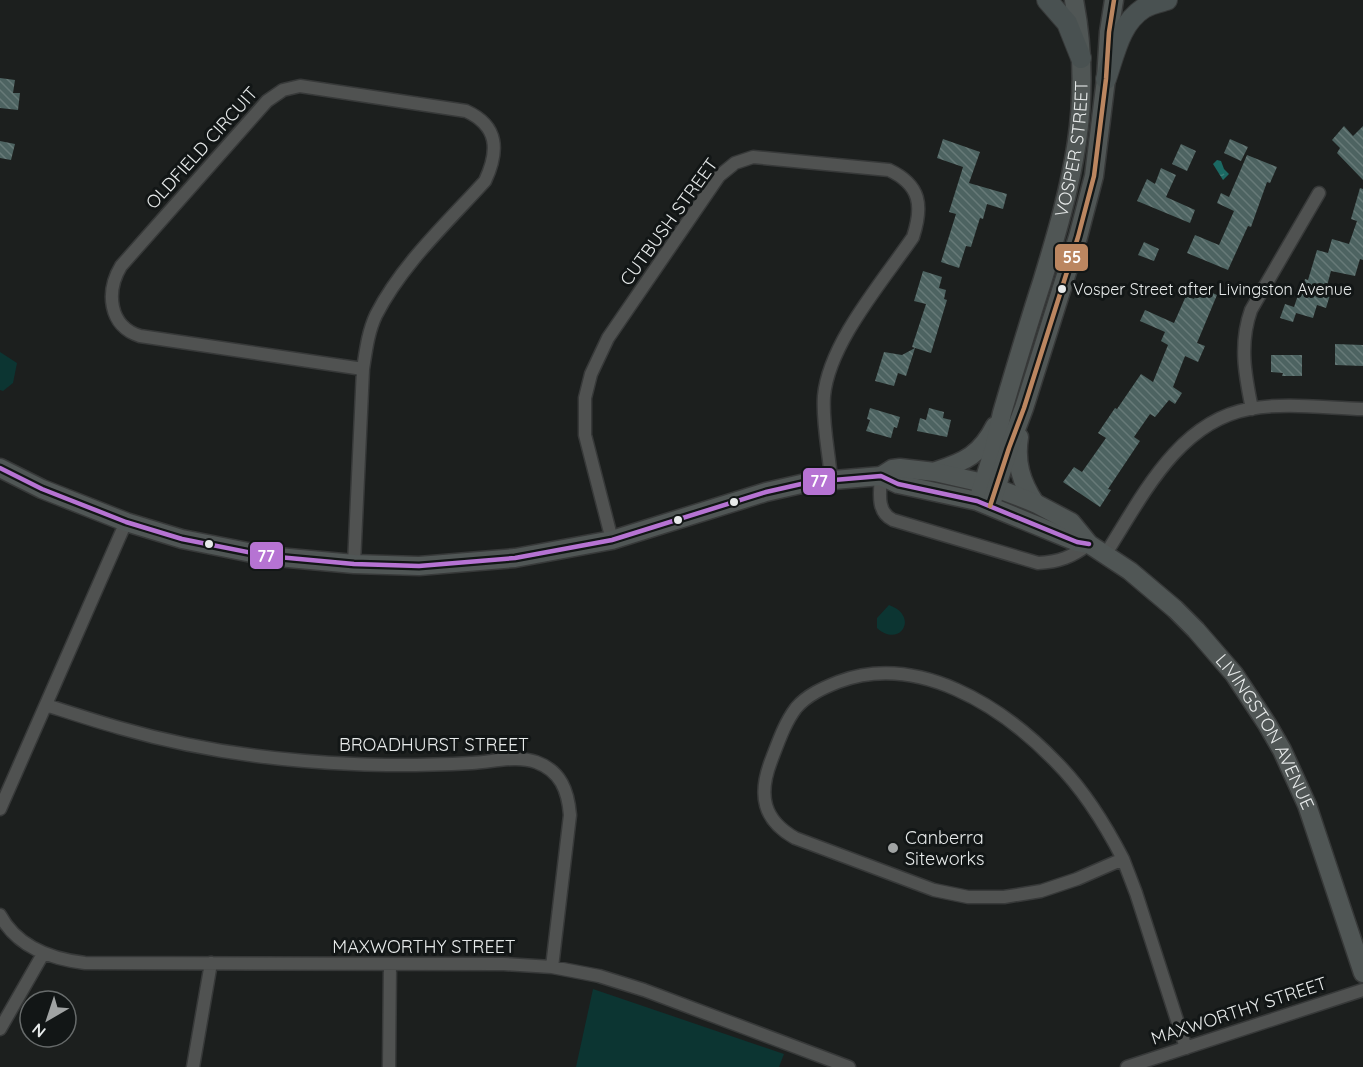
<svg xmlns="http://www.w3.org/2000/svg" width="1363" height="1067" font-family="Quicksand,sans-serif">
<defs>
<pattern id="water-ripples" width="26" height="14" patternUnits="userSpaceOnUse" patternTransform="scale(1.5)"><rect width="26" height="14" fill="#1b6963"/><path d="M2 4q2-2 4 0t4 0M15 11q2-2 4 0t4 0" fill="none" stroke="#3c7f7a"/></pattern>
<pattern id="building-back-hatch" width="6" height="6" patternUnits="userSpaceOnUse" patternTransform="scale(1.5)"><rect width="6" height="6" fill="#4d6361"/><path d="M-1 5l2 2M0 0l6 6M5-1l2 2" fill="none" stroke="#677a78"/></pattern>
</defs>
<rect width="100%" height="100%" fill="#1c1f1e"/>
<path fill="#0c3532" d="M0,352l17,11 -4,20 -10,8 -3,-1z
M889,605c31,11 11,44 -12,23v-10z
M593,989l191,65 -5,13h-203z"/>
<path fill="url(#water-ripples)" d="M1217,160l4,1 3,8 5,5 -6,6 -10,-16z"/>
<path fill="url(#building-back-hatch)" d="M0,78l15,2 -2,13h7l-2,17 -18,-2z
M1344,126l9,10 10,-10v54l-26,-27 3,-5 -8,-8z
M943,139l37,13 -11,31 38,11 -4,15 -16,-5 -4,15 -3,-1 -9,29 -5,-1 -7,22 -18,-6 15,-48 -7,-2 14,-45 -26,-9z
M1230,139l18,8 -7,14 -17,-8z
M0,141l15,3 -4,16 -11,-2z
M1181,144l15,7 -9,20 -15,-7z
M1247,155l30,12 -7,16 -3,-1 -16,45 -3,-1 -20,44 -41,-17 8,-18 24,10 15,-34 -17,-8 4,-10 8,4z
M1161,168l15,7 -10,22 29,13 -5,13 -53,-22 10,-22 8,5z
M1360,188l3,1v71l-3,-1 -5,17 -24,-5 -6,22 5,2 -4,13 -9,-3 -4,13 -17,-5 -3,9 -13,-4 5,-14 9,3 6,-18 2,1 3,-11 3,1 9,-30 11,3 4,-14 17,5 8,-23 -6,-2z
M1144,242l15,7 -5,12 -16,-6z
M923,271l19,6 -3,11 7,2 -2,9 3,1 -16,53 -19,-6 14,-43 -12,-3z
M1199,287l18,8 -20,48 8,3 -7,16 -13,-6 -12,31 9,6 -7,11 -6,-4 -14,17 -5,-3 -16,23 6,4 -32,48 3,1 -11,17 -37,-25 11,-15 8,5 24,-34 -8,-5 17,-25 2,1 24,-35 12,8 15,-37 -7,-4 4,-9 -25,-11 5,-11 29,13 12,-27 8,3z
M1335,344l28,1v21l-28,-1z
M915,348l-9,28 -8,-3 -4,13 -19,-5 9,-29 18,3z
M1271,355h31v21h-20l1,-3 -12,-1z
M870,408l30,9 -3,11 -3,-1 -3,11 -25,-7 4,-11 -3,-1z
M929,408l15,4 -1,6 8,2 -4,17 -30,-6 3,-13 6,2z"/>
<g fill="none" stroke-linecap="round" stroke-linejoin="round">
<g stroke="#373939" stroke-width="15">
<path id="street" d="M1252,409c-7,-34 -13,-65 -1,-99l68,-117
M881,476c-1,16 -5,36 12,44l145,43c21,-1 34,-6 51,-19
M612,540l-27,-105v-37l6,-24 17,-36 111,-162 16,-13 18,-6 136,13c32,15 34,36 24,67 -30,44 -84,106 -89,159 -2,27 5,56 7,83
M1105,555c36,-56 72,-133 144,-146 36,-7 77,-1 114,0
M354,564l9,-195c3,-19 5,-37 13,-54 26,-51 71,-92 109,-134 14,-30 14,-55 -19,-70l-166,-25 -17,4 -16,11 -146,165c-15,25 -13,60 19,70l223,33
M46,705c25,8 49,16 74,23 76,22 156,33 234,36 39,2 79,1 118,-1 20,-1 45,-8 64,-1 25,9 32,29 34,53l-18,152
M0,809l126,-287
M1123,859c-18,-35 -39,-69 -67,-97 -54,-56 -138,-110 -218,-80 -15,6 -31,13 -42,26 -12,16 -18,35 -25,53 -13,34 -8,59 24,77l139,52 34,7h36l37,-6 36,-12 46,-20 13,34 50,155
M0,915c17,32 51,44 85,48l419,1 48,3 47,9 45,14 205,77
M0,1029l43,-75
M193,1067l18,-104
M389,1067l1,-103
M1127,1067l236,-77"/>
</g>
<g stroke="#373939" stroke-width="21">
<g id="secondary">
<path d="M1019,437c-4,25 2,45 16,66"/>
<path d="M0,468l42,21 84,33 56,17 85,17 87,8 65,2 96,-8 97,-18 154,-48 44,-10 71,-6 17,8 79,17 100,41 12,2"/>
<path d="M936,471c29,-9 45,-17 59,-45"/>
<path id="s1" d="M881,476l11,-7 8,-1 35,4 48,11 52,20 36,19 18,22 41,27 45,38 21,21 38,44 33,50 15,26 25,55 56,168"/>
<path id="s2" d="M980,494l14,-45 8,-36c13,-44 26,-88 40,-131 30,-98 52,-179 32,-282"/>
<path d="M993,498l16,-50 15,-40 54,-171 16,-61 12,-97 3,-47 5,-32"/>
</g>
</g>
<g stroke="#373939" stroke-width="22">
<path id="primary" d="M1047,0l20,23 14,35
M1106,79c9,-26 14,-56 38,-71 6,-4 16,-6 23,-8"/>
</g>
<use href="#street" stroke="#505251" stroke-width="12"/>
<use href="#secondary" stroke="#505655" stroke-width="18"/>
<use href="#primary" stroke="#495151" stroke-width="20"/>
<g stroke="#121616" stroke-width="9">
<path id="bus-1" d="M0,468l42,21 84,33 56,17 85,17 87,8 65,2 96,-8 97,-18 154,-48 44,-10 71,-6 17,8 79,17 100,41 12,2"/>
</g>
<g stroke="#121616" stroke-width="9">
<path id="bus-2" d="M990,506l19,-58 15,-40 54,-171 16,-61 12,-97 3,-47 5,-32"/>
</g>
<use href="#bus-1" stroke="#b673d3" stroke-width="4.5"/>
<use href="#bus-2" stroke="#bb8660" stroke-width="4.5"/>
</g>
<g fill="#e7eaea" stroke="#121616" stroke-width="2">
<circle cx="1062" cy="289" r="5"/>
<circle cx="734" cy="502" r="5"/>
<circle cx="678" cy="520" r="5"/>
<circle cx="209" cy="544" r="5"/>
</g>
<circle fill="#a0a3a3" stroke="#121616" stroke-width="2" cx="893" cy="848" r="6"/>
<g text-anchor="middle" stroke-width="6" stroke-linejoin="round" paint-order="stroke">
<g font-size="16" fill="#e7eaea" stroke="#121616" text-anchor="start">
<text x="1073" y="295">Vosper Street after Livingston Avenue</text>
</g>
<g font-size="18" fill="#e7eaea" stroke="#121616">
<text transform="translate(202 148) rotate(-48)" y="6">OLDFIELD CIRCUIT</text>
<text dy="6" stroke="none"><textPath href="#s2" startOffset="358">VOSPER STREET</textPath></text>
<text transform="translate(669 222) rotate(-54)" y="6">CUTBUSH STREET</text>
<text dy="6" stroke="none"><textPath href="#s1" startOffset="492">LIVINGSTON AVENUE</textPath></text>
<text x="434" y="751">BROADHURST STREET</text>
<text x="424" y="953">MAXWORTHY STREET</text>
<text transform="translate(1239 1011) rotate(-18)" y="6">MAXWORTHY STREET</text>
</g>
<g font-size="18" fill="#e7eaea" stroke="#121616" text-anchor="start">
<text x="905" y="844">Canberra<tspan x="905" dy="21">Siteworks</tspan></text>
</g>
</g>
<g stroke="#121616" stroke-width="2">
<rect x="1054" y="243" width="35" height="29" rx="6" fill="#bb8660"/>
<rect x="802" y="467" width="34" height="29" rx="6" fill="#b673d3"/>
<rect x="249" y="541" width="35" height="29" rx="6" fill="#b673d3"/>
</g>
<g font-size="16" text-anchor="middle" font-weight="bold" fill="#fff">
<text x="1072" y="263">55</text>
<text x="819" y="487">77</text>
<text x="266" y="562">77</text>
</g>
<g transform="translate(48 1019) rotate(219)"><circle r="28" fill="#121616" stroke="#676b6b" stroke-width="1.5"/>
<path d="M0-4.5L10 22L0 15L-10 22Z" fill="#a0a3a3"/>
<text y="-9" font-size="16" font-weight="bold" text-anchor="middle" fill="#e7eaea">N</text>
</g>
</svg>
